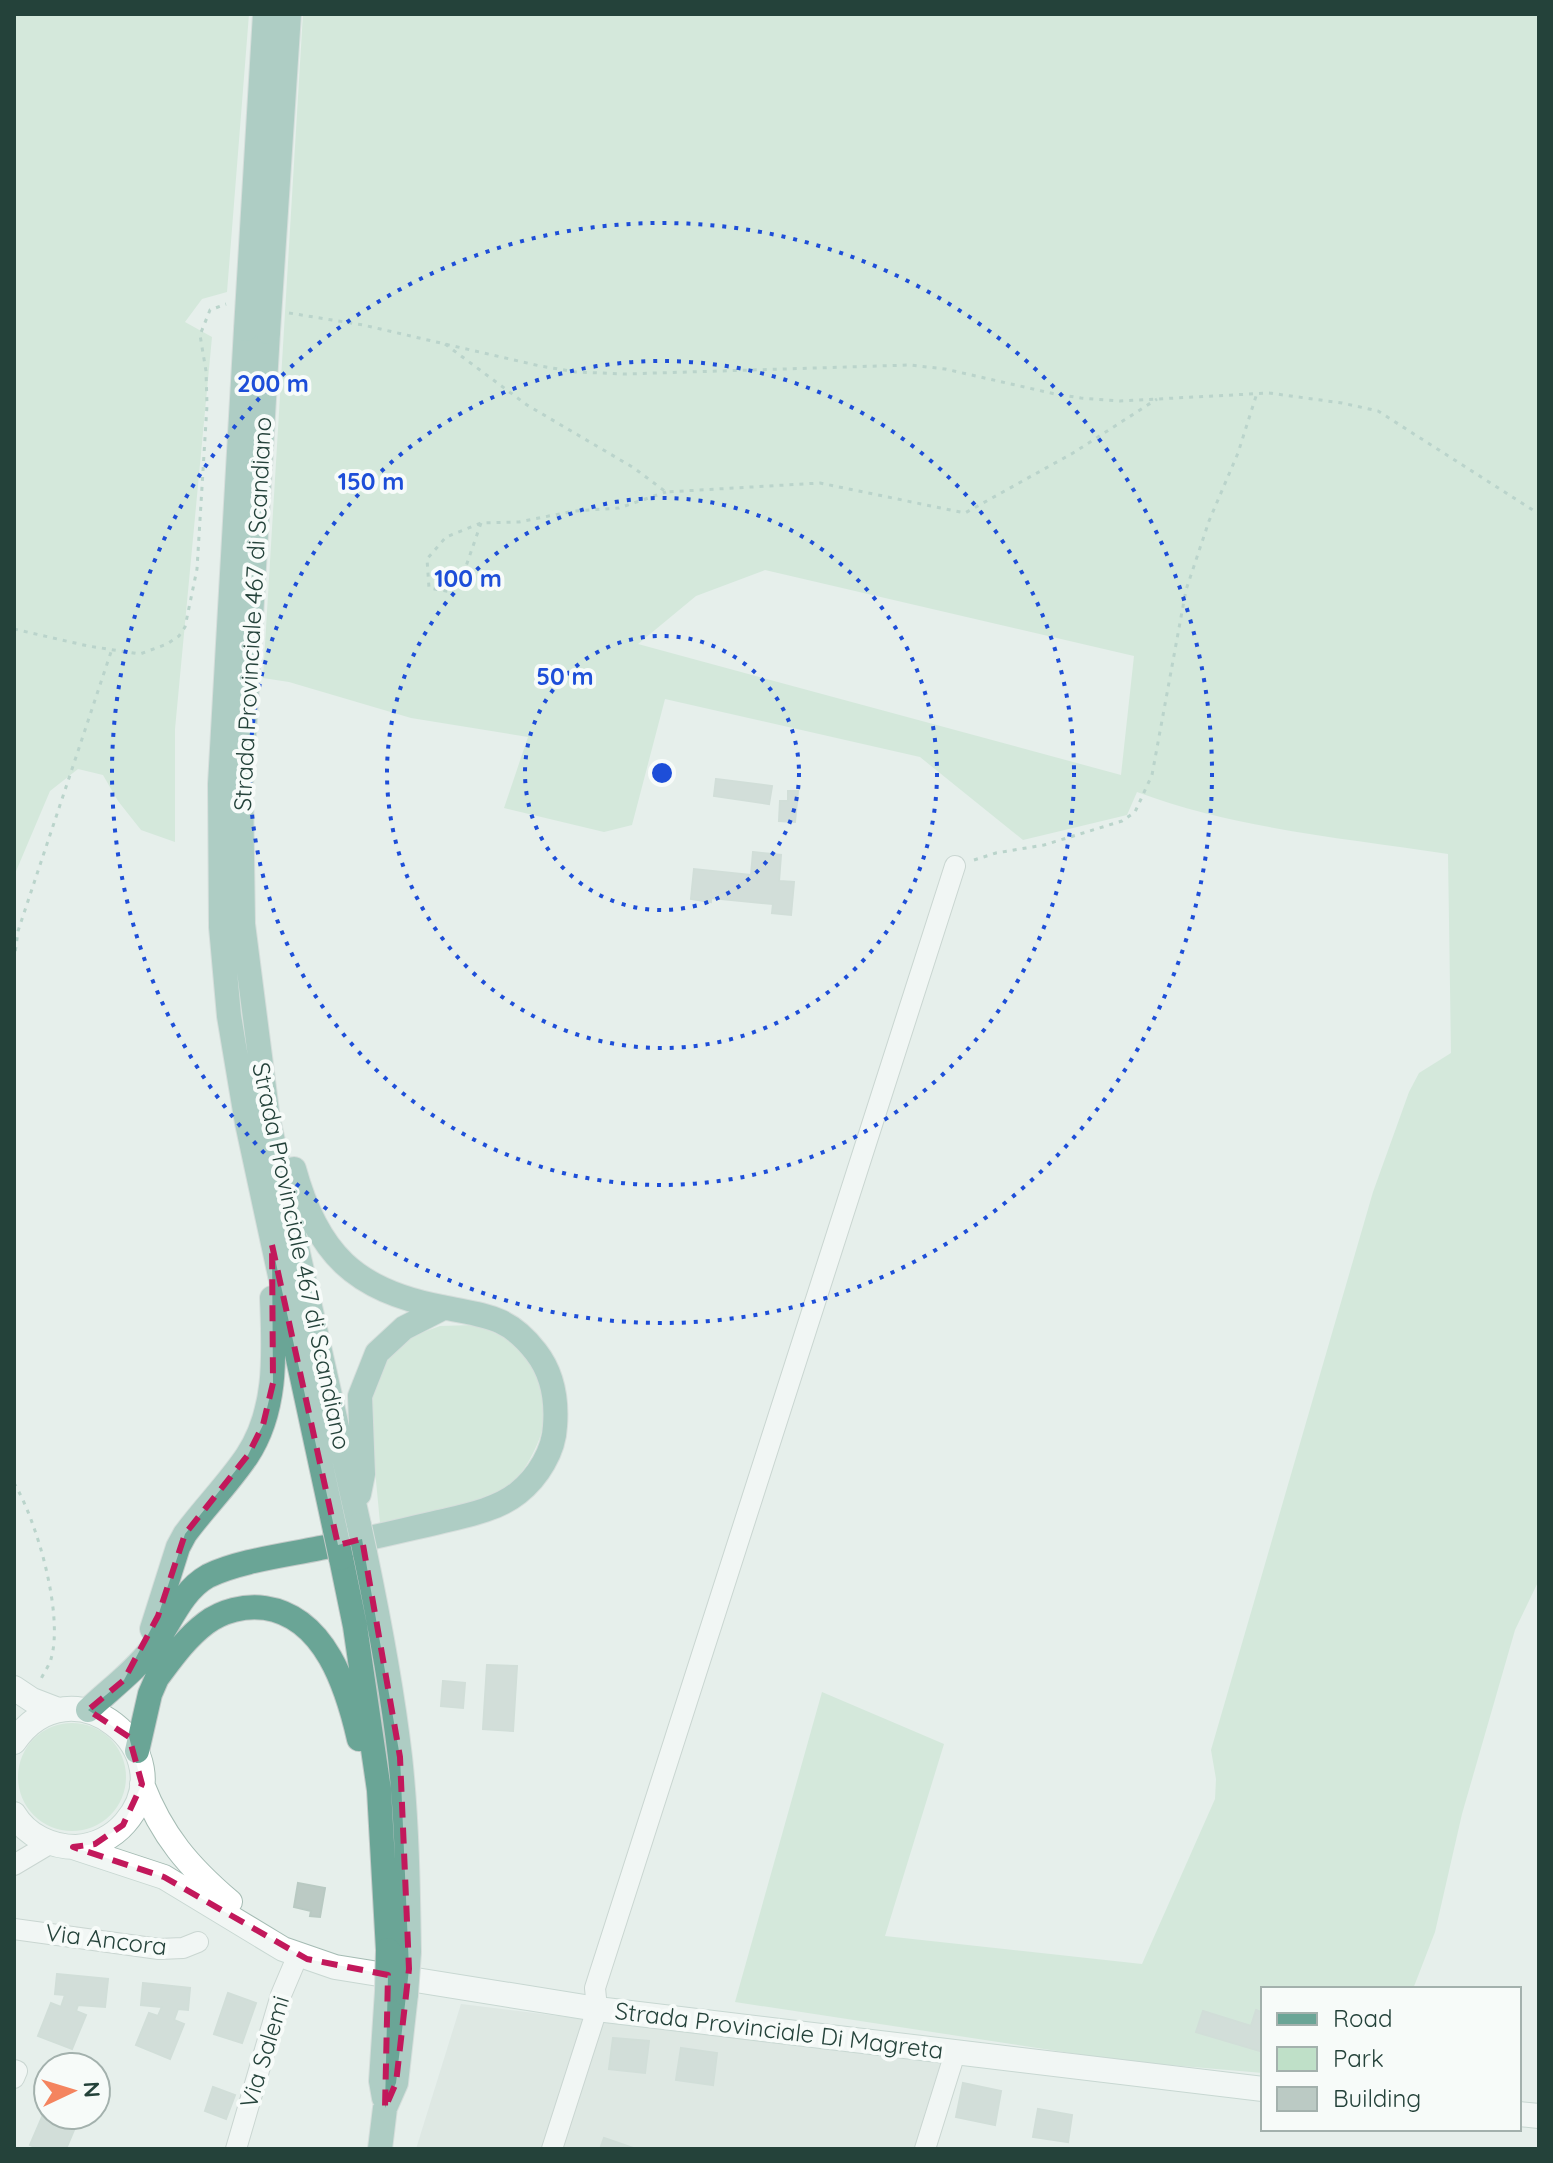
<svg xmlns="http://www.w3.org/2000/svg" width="1553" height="2163" font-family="Quicksand,sans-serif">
<rect width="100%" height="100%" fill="#e6efeb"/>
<path fill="#d4dfda" d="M461,2004l501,62 -26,83h-520z"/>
<path fill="#bfe0c8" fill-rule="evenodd" d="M14,14h235l-22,278 -25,7 -17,23 27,15 -37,392v113l-34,-12 -23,-29 -15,-26 -25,-6 -28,22 -36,85z
M303,14h1236v1566l-24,50 -53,184 -27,118 -22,57h-150v84l-140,-12 -388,-59 87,-310 122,52 -59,192 257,28 73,-165 1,-20 -5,-29 162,-558 36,-100 10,-19 32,-20 -3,-199c-104,-16 -212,-25 -311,-62l-10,23 -104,25 -103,-83 -255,-58 -33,126 -28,7 -100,-24 24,-71 -117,-19 -122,-36 -26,-4zM765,570l369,86 -13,119 -483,-131 58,-48z
M475,1325c10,4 24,9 33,15 36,26 46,71 27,109 -6,13 -17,32 -30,39 -38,19 -84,25 -125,35l-12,-127 17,-35 22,-23 33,-12z
M18 1777a54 54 0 1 1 108 0a54 54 0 1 1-108 0Z"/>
<path fill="#bbcac4" stroke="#b8c9c2" stroke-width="2" d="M716,779l56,7 -3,18 -55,-8z
M788,791h10l-3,31 -16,-1 1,-20h8z
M753,852l28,3 -2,26 15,1 -3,33 -19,-2 1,-9 -62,-6v4l-20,-3 3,-30 57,6z
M487,1665l30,1 -4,65 -30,-2z
M443,1681l22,2 -2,25 -22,-2z
M298,1883l27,5 -5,29 -10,-1 1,-5 -17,-4z
M57,1974l51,5 -3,28 -27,-2 -2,6 10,4 -14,34 -34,-13 13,-33 10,4 4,-12 -10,-1z
M143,1983l47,5 -2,22 -10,-1 -4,11 10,4 -14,35 -34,-14 13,-32 9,3 4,-9 -21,-2z
M228,1993l28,10 -14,40 -28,-9z
M1256,2010l7,3v39l-67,-20 7,-21 48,15z
M613,2038l36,3 -4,32 -36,-4z
M681,2048l36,5 -4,32 -37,-5z
M963,2083l38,8 -6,34 -39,-8z
M213,2087l22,8 -9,24 -21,-8z
M1038,2109l34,6 -4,27 -35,-5z
M42,2117l32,13 -8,19h-27l-9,-4z
M604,2138l32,11h-36z"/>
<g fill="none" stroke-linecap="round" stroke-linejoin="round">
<g stroke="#a8b8b2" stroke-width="22">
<path id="street" d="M14,1865l37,-22
M14,1929l145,20 24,-1 15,-6
M14,2070l3,1 -3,7
M236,2149l45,-154 17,-40
M552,2149l45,-140 -2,-21 360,-1122
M925,2149l30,-96"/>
</g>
<g stroke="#a4bbb3" stroke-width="26">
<path id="secondary" d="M14,1688l18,12 26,10
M14,1742c57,-84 173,10 111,81 -12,14 -30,23 -49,24 -24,0 -49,-11 -62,-33
M142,1784c20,52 47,83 88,118
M73,1847l91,30 119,72 52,18 262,42 666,80
M1519,2114l20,2"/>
</g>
<g stroke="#c2cac8" stroke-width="26">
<path id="primary" d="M246,329l-26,455 1,143 8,89 18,107 88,407
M268,332l-27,453 2,139 25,195 91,406
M359,1494l4,-20 -3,-78 17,-43 27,-25 39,-20
M365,1553c14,67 27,135 35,204 7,64 8,130 9,195
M341,1558l14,68 24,164 9,160
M152,1629l26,-82 7,-13c20,-27 44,-51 62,-78 31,-47 27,-104 25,-158
M157,1678c15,-20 29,-40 49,-55 16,-12 39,-18 59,-15 60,9 82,79 94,131
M88,1710c22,-21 46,-38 65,-63 17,-23 28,-56 55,-71 30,-15 79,-21 112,-28 40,-7 79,-17 119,-26 25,-6 58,-12 79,-29 20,-16 36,-42 37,-67 2,-26 -2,-52 -19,-74 -28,-37 -52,-36 -94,-45 -87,-16 -125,-54 -148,-138
M137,1751l13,-57 13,-30
M384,2098l-3,-17 6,-90
M380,2149l5,-41 11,-25 10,-89"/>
</g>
<path stroke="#86b3a5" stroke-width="3" stroke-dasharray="4 6" stroke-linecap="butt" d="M289,313l74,12 177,41 36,6 49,2 285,-9 35,4 110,25 26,4 39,3 149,-8 73,10 36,8 161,103
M445,344l82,61 107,63 32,24 154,-9 145,30 108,-60 84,-54
M481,523l-18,52 -11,17 -23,-4 -2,-29 19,-22 35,-14 38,-1 55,-11 45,-3 47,-16
M14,629l74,17 52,8 27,-10 12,-8 6,-9 12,-58 10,-164 -1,-34 -6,-36 10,-25 16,-6
M974,860l22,-7 48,-8 78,-24 13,-9 17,-37 34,-185 23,-69 29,-68 19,-60
M14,961l4,-30 94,-282
M14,1483c23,38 50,132 37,176 -2,7 -8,15 -11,22"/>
<use href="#street" stroke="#fff" stroke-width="20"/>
<use href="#secondary" stroke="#fff" stroke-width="24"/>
<use href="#primary" stroke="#6aa596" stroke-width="24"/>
<g stroke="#c2cac8" stroke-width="26" stroke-linecap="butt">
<path id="primary-bridge" d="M246,329l19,-315
M268,332l21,-318
M359,1525l6,28
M335,1530l6,28
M387,1991l1,-41
M406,1994l3,-42"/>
</g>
<use href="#primary-bridge" stroke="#6aa596" stroke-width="24"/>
</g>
<path d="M0 0H1553V2163H0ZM272,1245l66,300 24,-6 38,218 9,212 -13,114 -11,25 3,-133 -81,-16 -143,-82 -91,-30 22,-3 28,-19 19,-41 -13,-47 -41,-27 36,-30 34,-64 27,-82 63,-79 15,-30 10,-42z" fill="#e6efeb" fill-opacity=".55" fill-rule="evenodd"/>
<path fill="none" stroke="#c2185b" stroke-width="6" stroke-dasharray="16 10" stroke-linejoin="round" d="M272,1245l66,300 24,-6 38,218 9,212 -13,114 -11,25 3,-133 -81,-16 -143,-82 -91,-30 22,-3 28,-19 19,-41 -13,-47 -41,-27 36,-30 34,-64 27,-82 63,-79 15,-30 10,-42z"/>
<g fill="none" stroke="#1d4ed8" stroke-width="4" stroke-dasharray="4 8">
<circle cx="662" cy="773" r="137"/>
<circle cx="662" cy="773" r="275"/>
<circle cx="662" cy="773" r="412"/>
<circle cx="662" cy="773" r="550"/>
</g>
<g text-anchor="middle" stroke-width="8" stroke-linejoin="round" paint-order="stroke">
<g font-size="24" fill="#24423a" stroke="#f7fbf9">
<text transform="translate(253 614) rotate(-87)" y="8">Strada Provinciale 467 di Scandiano</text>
<text transform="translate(301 1256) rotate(78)" y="8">Strada Provinciale 467 di Scandiano</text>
<text transform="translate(106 1940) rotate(7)" y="8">Via Ancora</text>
<text transform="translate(779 2031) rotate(7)" y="8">Strada Provinciale Di Magreta</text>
<text transform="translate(265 2052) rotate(-73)" y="8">Via Salemi</text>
</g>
</g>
<circle cx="662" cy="773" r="12" fill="#1d4ed8" stroke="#f7fbf9" stroke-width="4"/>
<g font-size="24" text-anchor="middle" font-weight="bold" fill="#1d4ed8" stroke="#f7fbf9" stroke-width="8" stroke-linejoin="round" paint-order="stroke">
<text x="273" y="392">200 m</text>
<text x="371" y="490">150 m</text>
<text x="468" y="587">100 m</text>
<text x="565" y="685">50 m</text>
</g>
<rect width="1553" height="2163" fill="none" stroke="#24423a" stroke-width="32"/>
<rect x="1261" y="1987" width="260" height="144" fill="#f7fbf9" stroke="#a3b1ad" stroke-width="2"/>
<rect x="1277" y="2013" width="40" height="12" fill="#6aa596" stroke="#a3b1ad" stroke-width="2"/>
<text x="1333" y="2027" font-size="24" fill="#24423a">Road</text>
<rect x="1277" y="2047" width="40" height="24" fill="#bfe0c8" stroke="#a3b1ad" stroke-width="2"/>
<text x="1333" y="2067" font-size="24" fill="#24423a">Park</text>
<rect x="1277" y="2087" width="40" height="24" fill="#bbcac4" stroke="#a3b1ad" stroke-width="2"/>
<text x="1333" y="2107" font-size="24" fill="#24423a">Building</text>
<g transform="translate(72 2091) rotate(86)"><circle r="38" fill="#f7fbf9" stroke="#a3b1ad" stroke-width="2"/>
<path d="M0-6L14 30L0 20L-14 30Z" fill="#f4845f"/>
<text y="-12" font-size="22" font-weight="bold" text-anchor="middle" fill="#24423a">N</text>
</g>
</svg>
